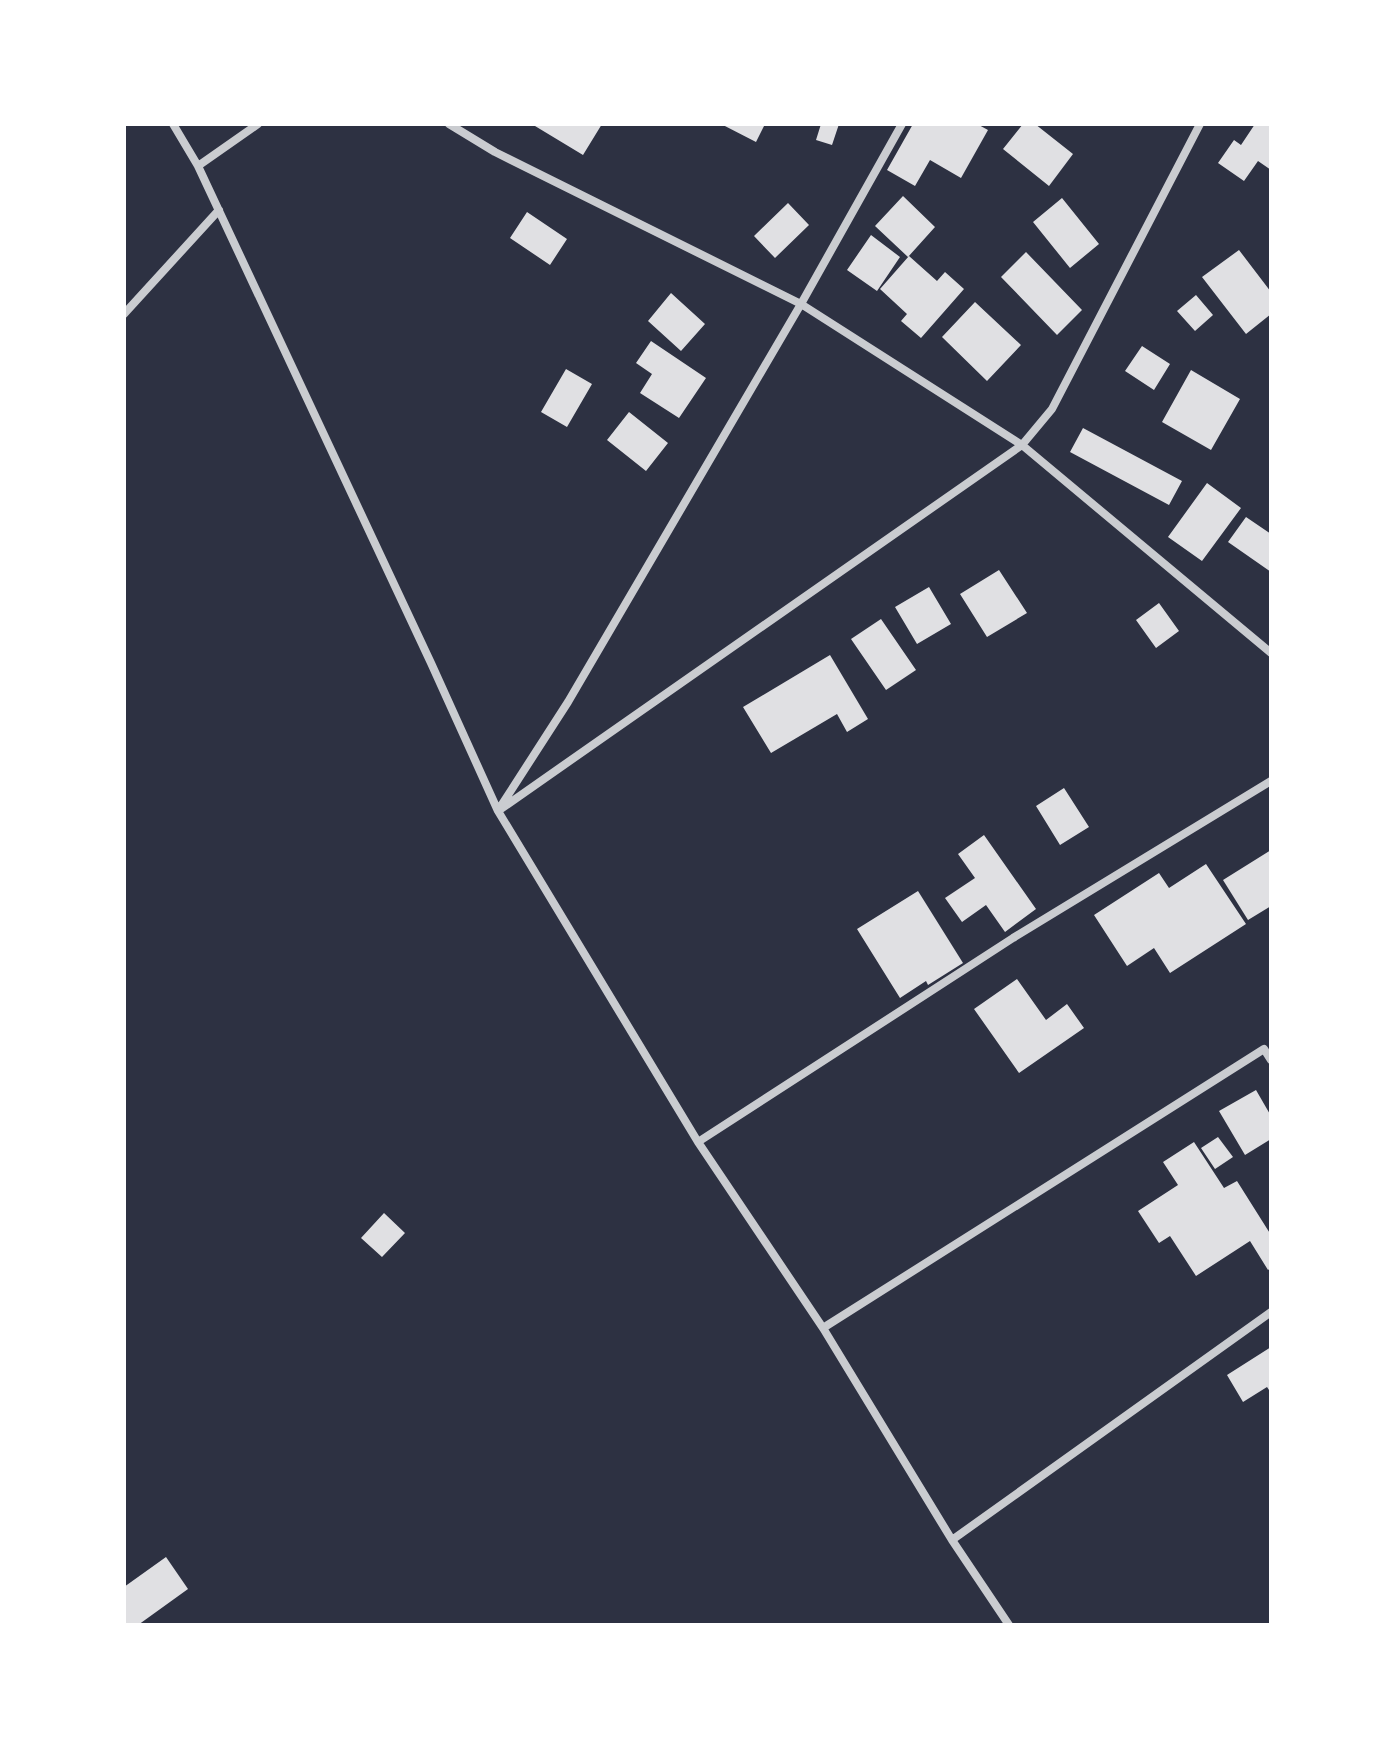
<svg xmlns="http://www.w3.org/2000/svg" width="1395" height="1749" font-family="Poppins,sans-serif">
<rect width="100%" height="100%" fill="#2d3142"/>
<path fill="#e0e0e3" d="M536,124h66l-19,31 -48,-29z
M721,124h44l-9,18z
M821,124h18l-7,21 -16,-5z
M913,124h64l11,6 -27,48 -31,-18 -15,26 -28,-16z
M1023,124h12l38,30 -24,32 -46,-37z
M1255,124h13l3,2v44l-13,-9 -14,20 -26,-18 16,-23 7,5z
M903,196l32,31 -27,30 -33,-31z
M1062,198l37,46 -29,24 -37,-46z
M788,203l21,22 -34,33 -21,-22z
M527,212l40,27 -17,26 -40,-27z
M871,235l29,22 -23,34 -30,-21z
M1239,250l32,42v22l-25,20 -44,-57z
M1026,252l56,58 -25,25 -56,-58z
M909,256l28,25 8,-9 19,17 -43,49 -20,-17 6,-7 -27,-25z
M671,293l34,31 -24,27 -33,-30z
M1196,295l17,20 -18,16 -18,-20z
M975,302l46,43 -34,36 -45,-44z
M651,341l55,37 -27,40 -39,-25 12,-19 -16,-11z
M1142,346l28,18 -16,26 -29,-19z
M566,369l26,15 -25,43 -26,-15z
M1191,370l49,29 -29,51 -49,-28z
M629,412l39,31 -22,28 -39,-31z
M1083,428l99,53 -13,24 -99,-53z
M1207,483l34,25 -39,53 -34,-24z
M1246,517l25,17v38l-43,-30z
M999,570l28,43 -40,24 -27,-43z
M929,587l22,37 -34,20 -22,-37z
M1159,603l20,28 -23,17 -20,-28z
M881,619l35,51 -30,20 -35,-51z
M830,655l38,64 -21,13 -10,-18 -66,39 -28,-46z
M1064,788l25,39 -29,18 -24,-39z
M984,835l52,74 -31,23 -19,-27 -24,17 -17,-24 30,-20 -17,-24z
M1271,850v56l-23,14 -25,-40z
M1206,864l40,60 -76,49 -16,-25 -27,18 -33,-51 65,-42 10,15z
M918,891l45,72 -35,22 -2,-4 -26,17 -43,-69z
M1017,979l29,41 21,-16 17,24 -65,45 -45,-64z
M1256,1090l15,26v23l-26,16 -26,-44z
M1218,1137l15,20 -18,12 -14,-21z
M1194,1142l30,46 13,-7 34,54v33l-3,2 -18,-29 -54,35 -26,-40 -11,7 -21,-32 40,-26 -15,-23z
M384,1213l21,20 -23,24 -21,-19z
M1271,1347v46l-4,-6 -24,15 -16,-27z
M166,1557l22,32 -50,36h-14v-38z"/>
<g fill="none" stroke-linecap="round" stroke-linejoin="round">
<path stroke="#caccd0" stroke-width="8" d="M173,124l25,42 233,497 67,148 200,331 125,186 129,212 57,85
M449,124l46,28 306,152 221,141 249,208
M198,166l60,-42
M124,314l95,-104
M501,806l67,-104 233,-398 101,-180
M498,811l524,-366 30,-36 148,-285
M698,1142l315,-204 258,-157
M823,1328l441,-279 7,11
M952,1540l319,-228"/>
</g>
<rect width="1395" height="1749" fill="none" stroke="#ffffff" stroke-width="252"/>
</svg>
